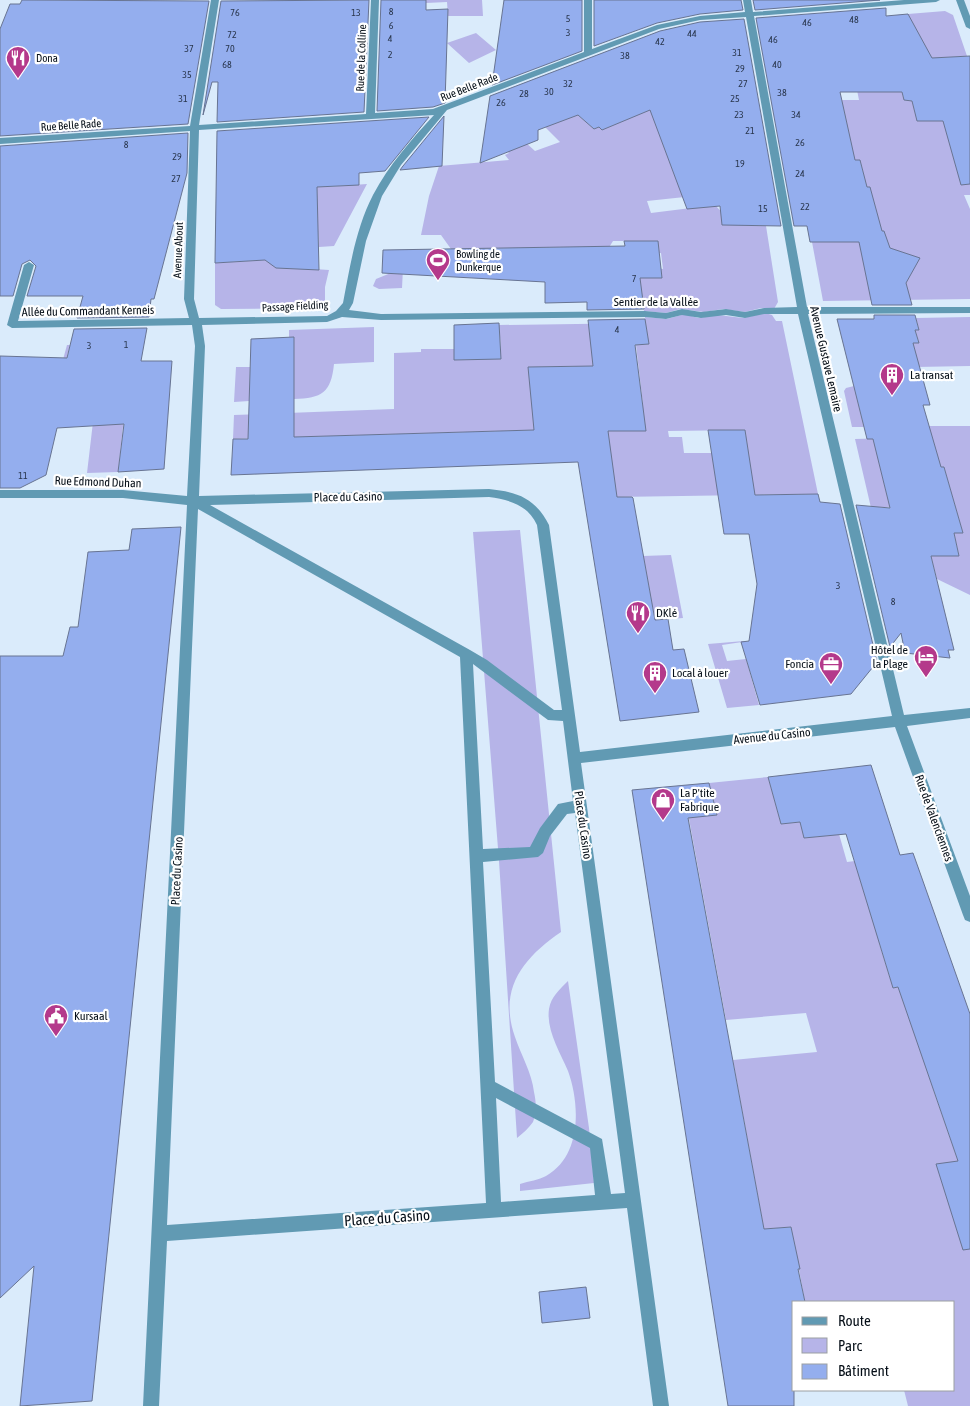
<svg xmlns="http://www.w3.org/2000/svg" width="970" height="1406" font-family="'Asap Condensed',sans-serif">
<rect width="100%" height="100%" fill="#daebfb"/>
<path fill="#b6b4e8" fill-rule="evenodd" d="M426,0h56l1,16h-35l-1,-14 -21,1z
M945,11l8,4 14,41 -29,2 -38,28 4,14 8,1 3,12h20l9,7 26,40v35h-6l6,14v90l-147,2 -11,-59h21l28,-55 -12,-15 14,-1 -3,-10 -19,-1 1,-60h17l-3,-15 52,-71z
M476,33l20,17 -27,13 -22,-20z
M619,56l94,138 -66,7 4,12 64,-8c19,21 22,21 51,21l12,76 -4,7 -13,-1 -16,4 -22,-3 -19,3 -24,-3 -14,4 -22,-2 -1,-6 -55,-58 -137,2 -10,-14h-20l8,-39 10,-30 70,-6 -4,-5 4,-2 -3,-3 7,-19 22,20 25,-9 -17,-17 35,-10 16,14 5,-2 3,3zM613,241h43l2,12h3l2,16 -60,-12z
M324,160l1,27 42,-3 -33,62 -15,1 -1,-15 -47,-4z
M265,260l16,8 4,-1 44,3 -4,17v16l-7,5 -97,1 -6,-4v-42z
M403,268l-1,20 -23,1 -6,-3 3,-7z
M765,313l7,2 4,6h6l36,173 -202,3 -25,-66h34l-3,-25 21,-1 -7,-60 13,-1 -3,-16 -52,44 -21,-6 -35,1 -4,63 -301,9 1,-24 160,-6v-56l27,-1v-3h33l1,11 29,-1v-9l17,-1 -2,-24 146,-2v-6l22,2 18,-5 13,4 20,-3 25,3zM745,430l3,23h-64l-2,-16h-13l-1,-6z
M970,317v49l-54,1 -8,-24 11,-1 -4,-12 4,-1 -3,-11z
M374,327v35l-40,2c-3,29 -12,34 -40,35v-62h-5v-7z
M67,345h3l-8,30h38l-3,16 30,-1 -9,82 -31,1 8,-68 -46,5 -3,18 5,1 -4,13h-47l1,-65h15l-5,18 42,1z
M236,367h14l-1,34 -15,1z
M854,386l10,41h-12l-8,-36 2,-3z
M929,426h41v169l-33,-16 -6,-23 28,-1 -5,-22h9l-19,-66h-15l-29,17h-16l6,23h-16l8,48 -27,-116 37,-1z
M520,530l41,402c-38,26 -63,57 -46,105 6,18 17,36 19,55 2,9 3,20 -1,30 -4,6 -10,11 -16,16l-18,-277 -26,-329z
M671,555l12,63 -28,2 -12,-64z
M744,641l6,17 -8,-16 -20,3 5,16 19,-2 13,46 -32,3 -19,-64z
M768,777l13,47 19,-2 4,16 35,-4 8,28 8,-1 32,80 -8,2 14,45 15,-2 26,106 24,69 12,50v195h-62l-4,-16h50v-88h-149l-14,-75 -27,2 -31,-169 84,-8 -11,-39 -80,7 -39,-212 30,6 -8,-31z
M568,981l21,147 5,55 -74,8v-7c9,-3 19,-4 26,-8 36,-20 34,-72 22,-105 -8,-19 -22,-41 -19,-62 2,-12 10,-19 19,-28z"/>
<path fill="#94aeee" stroke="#687492" d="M22,0l187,1 -21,123 -188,12v-107l10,-25h10z
M369,0l-5,112 -147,10 1,-40h-6l-9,33 18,-114z
M381,0h45v10l22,-1 -3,94 -12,4 -56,4z
M504,0h78v51l-90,34z
M594,0h147l2,10 -43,4 -43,9 -63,23z
M753,0h127l-125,10z
M886,8v8l22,-2 24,44 38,-2v128l-9,1 -18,-64h-26l-5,-20 -8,-1 -2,-8h-62l15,68h5l7,27h3l12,44h2l6,17 30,10 -14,25 6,22h-40l-13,-63h-49l-3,-16h-13l-38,-208z
M744,19l37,207 -59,-1 -2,-19 -33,3 -37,-99 -48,20 -3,-3 -5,2 -16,-14 -40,15v10l-58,23 10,-67 170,-65 40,-9z
M444,116l-2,50 -42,4 3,-4z
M429,117l-44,54 -26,2v12l-42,2 2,83 -43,-2 -11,-8 -50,3 2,-132z
M188,133l-1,40 -33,126h-3l-2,18 -72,1 6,-22h-56l9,-30 -6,-6 -8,4 -9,32h-13v-150z
M624,241h34l4,37h-22l4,31 -57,1v-8l-42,1v-21l-163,-9 1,-23 242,-4z
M874,315h41l4,15h-4l4,13h-6l17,62h-7l18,62h3l19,66h-9l5,23h-28l23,94h-6l2,8 -45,-5 -4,-20 -11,14 -34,-142 34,3 -17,-69h-6l-30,-120h37z
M645,319l4,25 -14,1 11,86h-38l9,66h15l1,1 22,122 13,-1 5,31 11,-1 15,63 -79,9 -42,-259 -347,13 2,-36h15l3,-100 43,-2v100l240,-7 -6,-63 65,-1 -5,-46z
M499,323l2,36 -47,1v-35z
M147,328l-6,33h31l-8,108 -46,3 6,-48 -67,4 -11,47 -26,13h-20v-132l67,2 7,-29z
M708,430h37l10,65 63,-1 2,8 20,2 37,158 -26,32 -91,11 -19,-63 8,-1 8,-57 -8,-50h-25z
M181,527l-89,874 -72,5 14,-140 -34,32v-642h63l7,-29h8l10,-75 41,-2 3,-21z
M871,765l29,90 13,-2 57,161v235l-7,1 -27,-86 22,-3 -60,-174 -5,1 -47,-154 -42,4 -4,-16 -19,2 -13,-47z
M709,783l8,32 -29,3 76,411 27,-2 9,42h-2l7,33h-11v104h-66l-96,-616z
M586,1287l4,31 -48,5 -3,-31z"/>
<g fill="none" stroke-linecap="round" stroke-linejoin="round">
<path fill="#619ab3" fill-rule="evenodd" d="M211,0h8l-20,125 167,-11 5,-114h8l-4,113 58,-4 151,-57v-52h8v49l65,-24 43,-9 45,-4 -2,-12h8l2,12 151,-12h36l-4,2 -182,14 53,291h163v6l-162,1 96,401 66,-7v10l-63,8 63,170v26l-5,-2 -2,-5 -68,-188 -314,36 88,643h-16l-26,-198 -460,33 -8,165h-16l44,-901 -64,-7h-123v-8h123l64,6 8,-150 -3,-21 -180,3 -5,-3 17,-60 5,-3 5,3 -16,56 171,-3 -5,-19 6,-168 -190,13v-6l190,-12zM746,17l51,290 -33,1 -19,4 -19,-3 -25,3 -19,-3 -16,4 -21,-2 -264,3 -32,-4 4,-7 13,-62 16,-45 19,-31 46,-55 212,-81 41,-9zM434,115c-23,25 -45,50 -61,80 -17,33 -23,71 -30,108l-7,8 -9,5 -128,2 -5,-19 5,-169zM764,314h34l94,402 -312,36 -31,-227c-14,-27 -31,-33 -60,-36l-290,7 6,-150 -3,-21 125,-3 15,-5 39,3 264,-3 21,2 16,-4 19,3 25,-3 19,3zM489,497c21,3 39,8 48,28l25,185h-8l-67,-50 -17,-10 -260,-145zM198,509l262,148 26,546 -319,22zM473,664l75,56 15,1 10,80 -15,3 -18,24 -10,19 -47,2zM575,813l50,380 -14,1 -9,-55 -107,-57 -12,-220 55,-5 5,-4 7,-17 17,-22zM496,1098l94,50 5,47 -94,7z
M956,0h8l6,16v13l-4,-2z"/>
</g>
<defs>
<g id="restaurant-pin" transform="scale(1.25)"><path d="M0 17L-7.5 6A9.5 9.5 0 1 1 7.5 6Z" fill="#b4398b" stroke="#fff"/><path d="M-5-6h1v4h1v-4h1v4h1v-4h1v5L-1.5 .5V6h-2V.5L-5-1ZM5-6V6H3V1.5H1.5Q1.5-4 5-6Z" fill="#fff"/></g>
<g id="stadium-pin" transform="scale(1.25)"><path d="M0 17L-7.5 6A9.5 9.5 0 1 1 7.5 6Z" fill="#b4398b" stroke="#fff"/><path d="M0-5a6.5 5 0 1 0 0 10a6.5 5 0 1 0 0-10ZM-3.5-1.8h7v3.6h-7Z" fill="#fff"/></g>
<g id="building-pin" transform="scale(1.25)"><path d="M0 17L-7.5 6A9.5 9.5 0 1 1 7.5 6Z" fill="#b4398b" stroke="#fff"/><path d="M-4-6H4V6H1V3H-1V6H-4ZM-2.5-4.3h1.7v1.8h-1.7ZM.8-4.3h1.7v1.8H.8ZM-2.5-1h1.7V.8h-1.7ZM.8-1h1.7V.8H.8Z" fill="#fff"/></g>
<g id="hotel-pin" transform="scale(1.25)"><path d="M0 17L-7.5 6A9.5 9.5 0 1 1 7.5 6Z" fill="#b4398b" stroke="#fff"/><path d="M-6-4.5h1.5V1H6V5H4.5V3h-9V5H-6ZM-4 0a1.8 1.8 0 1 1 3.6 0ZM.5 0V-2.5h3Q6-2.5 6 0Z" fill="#fff"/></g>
<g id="office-pin" transform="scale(1.25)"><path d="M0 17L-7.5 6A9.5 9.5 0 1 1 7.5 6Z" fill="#b4398b" stroke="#fff"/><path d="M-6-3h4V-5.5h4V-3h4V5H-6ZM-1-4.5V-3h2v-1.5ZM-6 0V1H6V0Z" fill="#fff"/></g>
<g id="shop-pin" transform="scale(1.25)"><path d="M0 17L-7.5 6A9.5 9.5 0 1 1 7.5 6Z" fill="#b4398b" stroke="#fff"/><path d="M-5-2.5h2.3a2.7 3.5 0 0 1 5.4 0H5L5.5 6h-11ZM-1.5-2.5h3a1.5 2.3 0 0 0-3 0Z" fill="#fff"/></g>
<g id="civic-pin" transform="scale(1.25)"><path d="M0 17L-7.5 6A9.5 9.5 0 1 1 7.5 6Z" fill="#b4398b" stroke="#fff"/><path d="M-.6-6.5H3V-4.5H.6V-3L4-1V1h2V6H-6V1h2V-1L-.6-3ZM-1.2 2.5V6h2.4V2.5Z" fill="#fff"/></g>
</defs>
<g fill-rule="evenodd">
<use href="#restaurant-pin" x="18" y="58"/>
<use href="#stadium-pin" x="438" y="260"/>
<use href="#building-pin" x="892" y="375"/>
<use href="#restaurant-pin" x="638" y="613"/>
<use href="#hotel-pin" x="926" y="657"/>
<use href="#office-pin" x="831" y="664"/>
<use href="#building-pin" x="655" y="673"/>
<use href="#shop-pin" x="663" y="800"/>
<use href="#civic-pin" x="56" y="1016"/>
</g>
<g text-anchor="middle" stroke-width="4.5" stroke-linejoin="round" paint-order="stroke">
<g font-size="10" fill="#29364d">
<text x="391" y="15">8</text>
<text x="235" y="16">76</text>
<text x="356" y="16">13</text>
<text x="568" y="22">5</text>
<text x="854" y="23">48</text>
<text x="807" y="26">46</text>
<text x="391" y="29">6</text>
<text x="568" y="36">3</text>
<text x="692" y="37">44</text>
<text x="232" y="38">72</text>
<text x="390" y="42">4</text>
<text x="773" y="43">46</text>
<text x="660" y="45">42</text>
<text x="189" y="52">37</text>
<text x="230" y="52">70</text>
<text x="737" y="56">31</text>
<text x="390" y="58">2</text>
<text x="625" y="59">38</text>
<text x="227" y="68">68</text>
<text x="777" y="68">40</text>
<text x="740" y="72">29</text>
<text x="187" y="78">35</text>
<text x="568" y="87">32</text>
<text x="743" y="87">27</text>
<text x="549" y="95">30</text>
<text x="782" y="96">38</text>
<text x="524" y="97">28</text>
<text x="183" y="102">31</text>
<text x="735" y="102">25</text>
<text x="501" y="106">26</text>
<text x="739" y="118">23</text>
<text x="796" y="118">34</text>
<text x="750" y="134">21</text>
<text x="800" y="146">26</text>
<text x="126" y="148">8</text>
<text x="177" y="160">29</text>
<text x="740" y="167">19</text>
<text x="800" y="177">24</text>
<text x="176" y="182">27</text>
<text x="805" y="210">22</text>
<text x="763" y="212">15</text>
<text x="634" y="282">7</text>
<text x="617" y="333">4</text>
<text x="126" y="348">1</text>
<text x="89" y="349">3</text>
<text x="23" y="479">11</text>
<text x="838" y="589">3</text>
<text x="893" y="605">8</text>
</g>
<g font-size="11" fill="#050e17" stroke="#fff" text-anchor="start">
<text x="36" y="62">Dona</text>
<text x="456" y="258">Bowling de<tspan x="456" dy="13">Dunkerque</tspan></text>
</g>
<g font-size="11" fill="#050e17" stroke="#fff">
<text transform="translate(361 58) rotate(-88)" y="4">Rue de la Colline</text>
<text transform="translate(469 87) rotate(-21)" y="4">Rue Belle Rade</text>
<text transform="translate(71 125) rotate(-4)" y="4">Rue Belle Rade</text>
<text transform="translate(178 250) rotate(-88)" y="4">Avenue About</text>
<text transform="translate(295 306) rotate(-3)" y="4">Passage Fielding</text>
</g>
<g font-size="12" fill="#050e17" stroke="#fff">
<text x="656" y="306">Sentier de la Vallée</text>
<text transform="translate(88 311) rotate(-1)" y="4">Allée du Commandant Kerneis</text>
<text transform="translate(826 359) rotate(77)" y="4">Avenue Gustave Lemaire</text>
<text transform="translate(98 482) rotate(2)" y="4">Rue Edmond Duhan</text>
<text transform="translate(348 497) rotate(-1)" y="4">Place du Casino</text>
<text transform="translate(772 736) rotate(-6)" y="4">Avenue du Casino</text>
<text transform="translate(934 818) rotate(70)" y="4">Rue de Valenciennes</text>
<text transform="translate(583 825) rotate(82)" y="4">Place du Casino</text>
<text transform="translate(177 871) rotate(-87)" y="4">Place du Casino</text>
</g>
<g font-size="12" fill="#050e17" stroke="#fff" text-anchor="start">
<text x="910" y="379">La transat</text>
<text x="656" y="617">DKlé</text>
<text x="908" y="654" text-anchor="end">Hôtel de<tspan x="908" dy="14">la Plage</tspan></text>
<text x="814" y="668" text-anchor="end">Foncia</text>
<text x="672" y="677">Local à louer</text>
<text x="680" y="797">La P'tite<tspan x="680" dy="14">Fabrique</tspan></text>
<text x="74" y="1020">Kursaal</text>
</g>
<g font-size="15" fill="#050e17" stroke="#fff">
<text transform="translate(387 1218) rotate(-4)" y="5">Place du Casino</text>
</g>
</g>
<rect x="792" y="1301" width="162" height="90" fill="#ffffff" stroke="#9b9fa2"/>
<rect x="802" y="1317" width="25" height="8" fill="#619ab3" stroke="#9b9fa2"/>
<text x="838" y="1326" font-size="15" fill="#050e17">Route</text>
<rect x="802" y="1338" width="25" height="15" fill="#b6b4e8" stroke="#9b9fa2"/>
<text x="838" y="1351" font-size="15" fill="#050e17">Parc</text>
<rect x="802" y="1364" width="25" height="15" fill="#94aeee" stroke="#9b9fa2"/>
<text x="838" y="1376" font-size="15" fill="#050e17">Bâtiment</text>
</svg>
